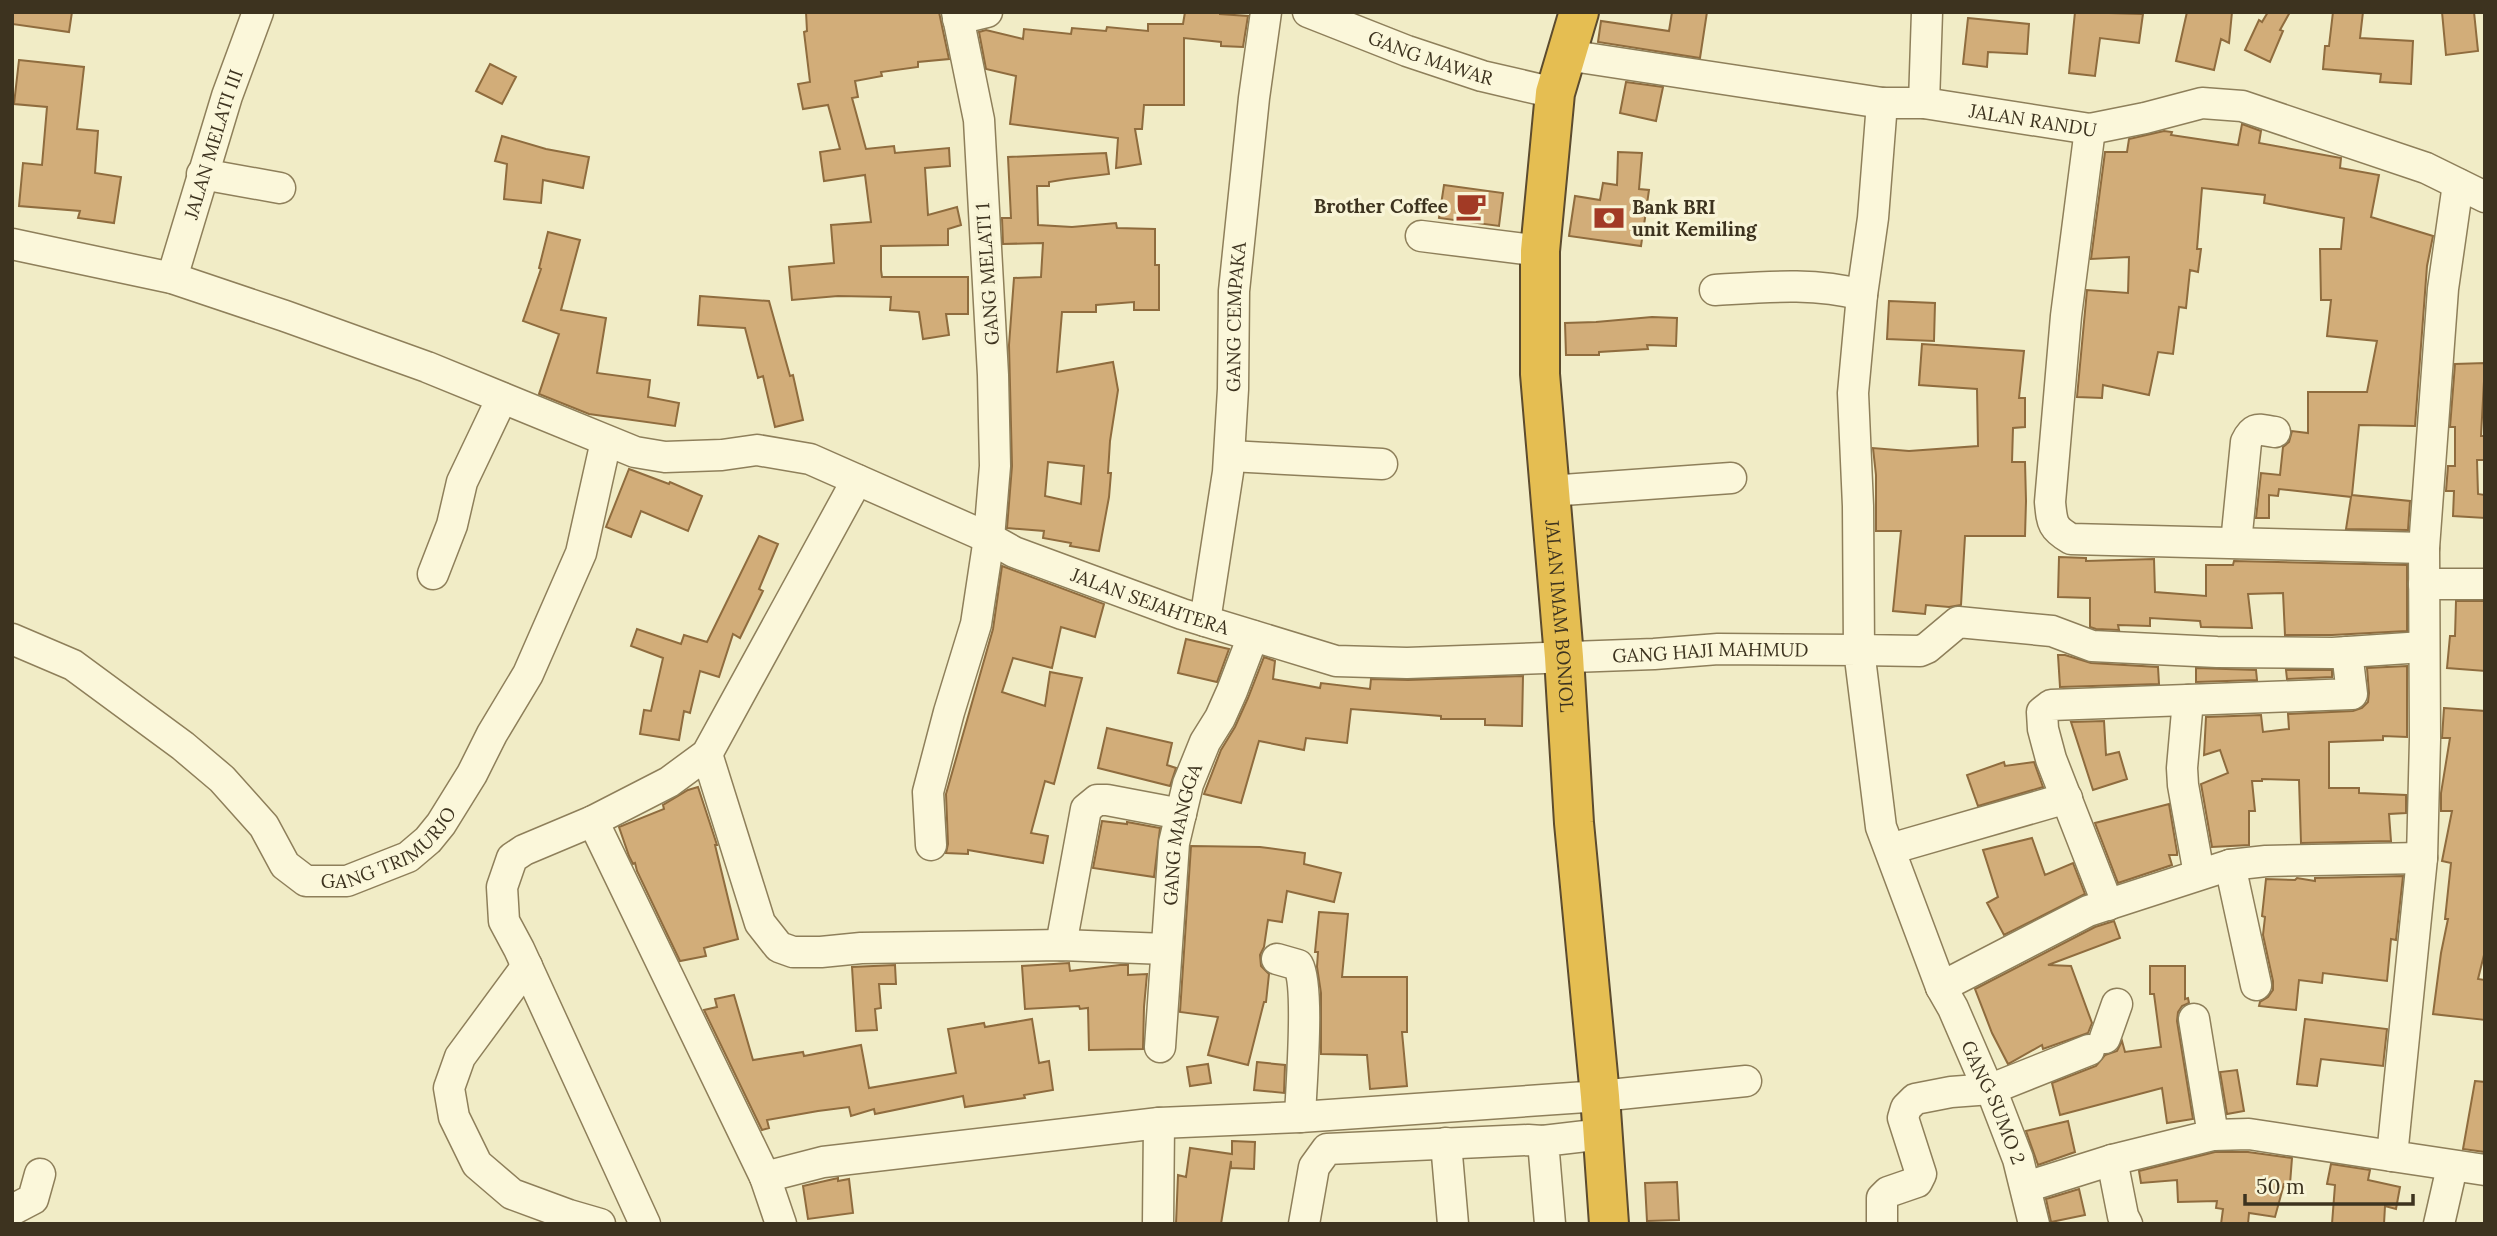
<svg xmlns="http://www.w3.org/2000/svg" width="2497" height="1236" font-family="Lora,serif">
<rect width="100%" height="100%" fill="#f1ecc6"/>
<path fill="#d2ad79" stroke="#8f6c3e" stroke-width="2" fill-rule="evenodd" d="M12,12h60l-3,20 -57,-8z
M806,12h133l10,47 -31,3v5l-37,5 1,4 -27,5 3,16 -6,1 14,51 28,-3 1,7 54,-5 1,18 -25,2 3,47 29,-8 4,18 -13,4v16l-67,1v24l1,7h86v37h-22l3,21 -26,4 -4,-27 -29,-2 1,-13 -53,-1 -46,4 -3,-33 45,-4 -3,-38 40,-3 -6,-47 -41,6 -4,-29 20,-3 -12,-44 -25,4 -5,-25 12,-2 -6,-50 3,-1z
M1185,12h35v2l28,2 -5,31 -22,-1v-4l-37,-4v67h-40l-2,24h-7l6,35 -25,4 2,-30 -108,-14 6,-48 -30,-7 -7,-37 7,-2 37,9 1,-10 47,5 1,-6 34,3 1,-4 41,4v-7h35z
M1672,12h35l-7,46 -102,-16 3,-21 68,10z
M2075,12l68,2 -4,29 -39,-5 -5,38 -26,-3z
M2187,12h45l-3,31 -8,-4 -7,31 -38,-9z
M2268,12h22l-10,18 3,1 -13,31 -25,-12 14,-30 3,2z
M2333,12h30l-3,26 53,3 -2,43 -31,-2 1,-8 -58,-5 2,-23h4z
M2442,12h32l4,39 -32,4z
M1968,18l61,6 -2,30 -39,-2 -1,15 -24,-3z
M19,60l65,7 -7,62 21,2 -3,42 26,4 -7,46 -36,-5 2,-7 -61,-5 4,-43 19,2 5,-58 -33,-3z
M490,64l26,13 -14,27 -26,-13z
M1626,82l37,5 -7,34 -36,-8z
M2242,124l19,7 -2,12 82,15 -1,10 39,7 -8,42 62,19 -6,30 -12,160 -56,-1 -7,70 58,6 -2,29 -62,-1 5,-32 -72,-8 -1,7 -9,-1v23h-13l5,-45 19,2 3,-28 6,-5 3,-11 16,2v-41h59l10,-51 -50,-5 4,-36h-10l-1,-51h21l3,-31 -80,-15 1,-8 -63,-7 -5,61h4l-3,23 -8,-2 -4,38 -7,-1 -6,47 -15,-2 -9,43 -46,-10 -1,13 -25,-1 10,-107 41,3 1,-36 -38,2 14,-107h22l2,-13 35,-8 8,1 -1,3 67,10z
M502,136l44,13 43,8 -6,31 -40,-8 -2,23 -37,-4 3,-35 -12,-3z
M1618,152l24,1 -3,36 10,1 -8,56 -72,-10 6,-40 25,4 3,-17 14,2z
M1106,153l3,21 -42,5 -18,3v4h-12l1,39 34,2 44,-4 1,5 38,1v36h4v45h-25v-8l-38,3v7h-34l-5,60 56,-10 5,28 -8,51 -2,32h3l-2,24 -10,54 -29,-5 1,-3 -28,-5 1,-7 -37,-3 5,-62 -3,-121 5,-67 27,-1 2,-34 -40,1 -1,-26h9l-3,-61zM1048,462l36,4 -3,38 -36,-8z
M1444,185l59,8 -4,33 -60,-8z
M548,232l32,8 -19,70 45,8 -9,55 53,7 -2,17 31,6 -4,23 -86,-12 -50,-20 20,-60 -36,-13 18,-52 -2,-1z
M700,296l69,5 21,75 3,-1 10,45 -28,7 -12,-51 -5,2 -13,-50 -47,-3z
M1889,301l46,2 -1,38 -47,-2z
M1652,317l25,1 -1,28 -29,-1 1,4 -49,3v3h-33l-1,-32 31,-1z
M1922,344l102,7 -5,47h6v29l-12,1 -1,34h13l1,39 -1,35h-60l-4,69 -12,2 -23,-2 -1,9 -32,-3 8,-80h-25v-56l-3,-27 36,3 69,-5 -1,-57 -58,-4z
M2485,363l-4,73h4v24h-8l1,34 7,1v23l-32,-2 1,-25h-8l2,-25h7v-39h-5l5,-63z
M629,469l40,15 1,-2 32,14 -14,35 -47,-20 -10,26 -25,-10z
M759,536l19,8 -19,45 4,2 -23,47 -7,-4 -14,43 -19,-6 -10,42 -6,-2 -5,29 -39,-6 4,-24 7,1 12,-53 -32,-12 6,-17 44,15 3,-9 23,7z
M2059,557l27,1v3l68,-2 1,33 51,4v-31h27l1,-4 173,4v66l-75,4h-47l-2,-42 -35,1 4,34 -51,-1 -1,-6 -50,-3v8l-32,-1 1,5 -23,-1 -6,-2v-29l-32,-1z
M1002,566l102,38 -9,33 -34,-10 -9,41 -39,-10 -11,34 43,14 5,-34 32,6 -28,106 -9,-3 -14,52 17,3 -5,27 -75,-13v4l-22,-1 2,-9 -2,-50 47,-165z
M2456,601h29v70l-38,-3 3,-32h5z
M1186,639l43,10 -12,33 -39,-9z
M2058,655h7l26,8 67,4 1,17 -99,3z
M1264,657l11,4 -2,18 47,9 1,-5 49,6 1,-10 37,1 115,-4 -1,50 -37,-1v-6h-44v-3l-90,-7 -4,34 -41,-5 -2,12 -45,-9 -18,62 -37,-9 17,-44 14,-23 13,-29z
M2407,666v71l-24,-1v4l-54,2v46h30v5l47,2v18l-17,1 2,27 -90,2 -2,-63 -37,-1v2h-10l3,30h-6v34l-37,2 -11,-63 27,-11 -8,-23 -16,5 2,-38 55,-2 2,17 26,-3 -1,-15 65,-3 9,-3 6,-6 1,-9 -2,-25z
M2196,668l60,2 1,10 -61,2z
M2286,670h46v7l-45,2z
M2444,708l41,3v240l-7,28 7,1v40l-52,-6 8,-61 7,-34h-3l6,-56 -9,-2 10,-50h-11v-18l9,-55h-8z
M2104,721l2,34 13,-3 8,27 -34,11 -22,-68z
M1107,728l65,15 -5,22 9,3 -6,18 -72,-18z
M2004,762l1,4 29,-4 9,25 -65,19 -11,-31z
M698,787l19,58h-2l23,94 -34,9 2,8 -26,5 -43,-90 -2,-8 -2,1 -4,-8 -10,-29 45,-18 -1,-4 25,-15z
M2169,804l8,48v3h-8l3,10 -54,18 -23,-60z
M1102,821l25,3v-2l33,6 -6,49 -61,-9z
M2032,838l13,37 28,-12 12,31 -81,41 -17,-32 11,-6 -15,-47z
M1191,846l69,1 45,6 -1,11 37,9 -7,29 -47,-11 -5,31 -14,-2 -4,27 -4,8 1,11 8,8 -3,28h-2l-16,63 -40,-10 10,-38 -38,-5z
M2403,876l-7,64 -5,-1 -4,42 -64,-8 -1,10 -23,-3 -3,30 -37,-4 1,-4 8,-5 5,-7v-9l-10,-46 2,-18 -3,-1 4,-37 29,1 2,-2 18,3v-3z
M1319,912l29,2 -6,63h65v55h-5l5,54 -37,3 -3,-34 -46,-1v-61l-4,-26 1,-15h-3z
M2114,921l6,17 -72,27 23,1 21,57 -4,10 -45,16 -1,-4 -34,19 -16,-31 -17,-44 120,-62z
M1069,963l1,8 50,-6h8v10l19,-1 -3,33 -1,42 -54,1 -1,-42 -8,1 -1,-3 -54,3 -3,-43z
M895,965l1,19h-17l2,24 -6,1 2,21 -21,1 -4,-64z
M2150,966h35v33l3,-1 1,5 -7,3 -4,6 -1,9 16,98 -26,4 -5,-35 -102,27 -8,-32 44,-17 9,-11 12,-4 5,-10 3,11 36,-5 -7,-53h-4z
M734,995l19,65 50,-8 1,4 57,-11 8,43 87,-15 -8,-44 36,-6 1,4 47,-8 7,44 10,-2 4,29 -29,5 1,3 -60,9 -2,-11 -88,18 -1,-5 -23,7 -2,-9 -31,4 -51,9 2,8 -7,2 -58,-120 13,-3 -2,-8z
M2305,1019l82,10 -4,37 -62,-7 -4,27 -20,-2z
M1257,1062l28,3 -1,28 -30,-3z
M1208,1064l3,19 -21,3 -3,-19z
M2237,1070l7,41 -17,3 -7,-42z
M2475,1081l10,1v70l-22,-3z
M2068,1121l7,31 -37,13 -12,-34z
M1232,1141l23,1 -1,27 -23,-1v-7l-10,63h-45l2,-49 8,2 4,-29 42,6z
M2215,1152h33l44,6 -2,26h-6l-9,33 -26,-4 -1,11h-27l2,-15 -7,-1 1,-7 -39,1 -1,-22 -36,3 -2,-12z
M2331,1164l39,6 -2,10 32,7 -4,22 -11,-3 -1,18h-52l3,-39 -8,-1z
M838,1178v3l11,-2 4,34 -45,6 -5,-33z
M1677,1182l2,38 -32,1 -2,-38z
M2079,1189l6,26 -34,7 -5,-23z"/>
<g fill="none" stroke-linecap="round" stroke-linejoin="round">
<g stroke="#8e7f5a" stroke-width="33">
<g id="minor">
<path id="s1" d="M1308,12l99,39 75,25 73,17"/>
<path d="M958,19l29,-7"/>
<path id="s2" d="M1566,55l316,48h42l166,26 55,-11 57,-15 40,3 184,62 59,29"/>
<path d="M1882,103l-9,115 -11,77 -9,98 5,113 1,144 61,1 7,-3 31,-26 94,9 40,15 125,6 116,1 90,-6"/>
<path d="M1924,103l3,-91"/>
<path d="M2090,129l-24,187 -16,186c2,21 2,26 21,37l353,9"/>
<path d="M202,174l78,14"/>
<path d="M2458,184l-15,105 -19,259 1,191 -3,119 -30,298 93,14"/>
<path d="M1421,236l119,15"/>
<path id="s3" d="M12,244l160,34 113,38 142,51 208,85 30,5 57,-2 35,-5 53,9 179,79 25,14 168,62 154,47 71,2 247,-9 64,-5 141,1 22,177 60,160 12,21 32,74 6,7 27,70 16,65"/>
<path id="s4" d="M172,278l55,-182 31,-84"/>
<path d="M1715,290c50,-3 98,-8 147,5"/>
<path d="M1230,456l152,8"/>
<path d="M1549,491l182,-13"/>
<path d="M2236,543l10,-101c8,-17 13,-12 29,-10"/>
<path d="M433,574l19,-49 10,-43 40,-84"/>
<path d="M2424,584h61"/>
<path id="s5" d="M1205,621l23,-149 5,-83 1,-98 20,-193 12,-86"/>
<path id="s6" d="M12,639l61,26 110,81 39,33 42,47 21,39 21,16h41l61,-24 20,-17 13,-16 31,-50 20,-40 36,-60 53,-121 25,-112"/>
<path d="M2188,700l-6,68 1,17 16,89"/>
<path d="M707,754l53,169 19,24 14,5h28l40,-4 200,-3 105,4"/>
<path d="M593,821l172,356"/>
<path d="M931,845l-3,-53 21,-80 27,-88 13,-86 6,-72 -2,-91 -14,-255 -22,-108"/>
<path d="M1890,849l177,-51"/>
<path d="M2230,865l26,120"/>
<path d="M2108,905l-57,-146 -8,-30 -1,-17 9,-7 301,-11 -5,-42"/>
<path d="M1061,945l25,-136 11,-9h10l74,14"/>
<path d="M1277,959l21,6c12,21 3,122 2,152"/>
<path d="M527,966l-67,91 -11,31 5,29 23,47 35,30 57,21 31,9"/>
<path d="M1941,987l147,-76 142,-46 36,-4 156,-3"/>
<path d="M2105,1038l12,-34"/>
<path id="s7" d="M1160,1047l14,-204 14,-59 17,-42 15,-24 12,-27 21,-55"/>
<path d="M2213,1135l36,-1 143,22"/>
<path d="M1446,1143l7,81"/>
<path d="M2112,1160l11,56 4,8"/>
<path d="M2026,1187l86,-27 101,-25 -19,-116"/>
<path d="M12,1210l21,-11 7,-25"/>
<path d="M645,1224l-126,-275 -15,-28 -2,-34 10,-29 12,-8 69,-29 76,-39 38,-28 150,-274"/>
<path d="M781,1224l-16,-47 58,-15 336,-39 141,-6 300,-21 146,-15"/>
<path d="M1158,1224l1,-101"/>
<path d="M1304,1224l10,-57 13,-18 201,-9 15,1"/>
<path d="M1550,1224l-7,-83 60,-7"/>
<path d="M1882,1224v-26l6,-6 29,-10 4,-8 -18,-56 3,-10 9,-9 36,-7 40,-3 98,-39"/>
<path d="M2439,1224l13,-57"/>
</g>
</g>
<g stroke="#5c4b2e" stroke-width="42">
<g id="highway">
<path id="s8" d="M1579,12l-24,81 -15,158v123l24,283 10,166 26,273 9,128"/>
</g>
</g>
<use href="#minor" stroke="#fbf7da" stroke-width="30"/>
<use href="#highway" stroke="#e5be52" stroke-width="38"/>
</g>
<defs>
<g id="cafe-bare" transform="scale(2.415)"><path d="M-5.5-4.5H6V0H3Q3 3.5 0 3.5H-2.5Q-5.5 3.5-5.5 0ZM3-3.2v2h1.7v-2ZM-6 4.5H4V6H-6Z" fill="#a23a25" stroke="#f8f4d6" stroke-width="2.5" paint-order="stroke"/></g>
<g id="bank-bare" transform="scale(2.415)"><path d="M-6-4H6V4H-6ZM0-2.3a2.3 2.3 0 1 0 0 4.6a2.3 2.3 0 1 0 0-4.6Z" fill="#a23a25" stroke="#f8f4d6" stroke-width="2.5" paint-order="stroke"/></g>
</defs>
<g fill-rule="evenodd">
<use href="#cafe-bare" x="1471" y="206"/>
<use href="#bank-bare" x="1609" y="218"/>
</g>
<g text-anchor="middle" stroke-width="7" stroke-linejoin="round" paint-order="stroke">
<g font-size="19" fill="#3d331f" stroke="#f8f4d6">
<text dy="7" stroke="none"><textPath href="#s1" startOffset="131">GANG MAWAR</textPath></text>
<text dy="7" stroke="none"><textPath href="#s2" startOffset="472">JALAN RANDU</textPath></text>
<text dy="7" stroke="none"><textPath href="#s4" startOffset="140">JALAN MELATI III</textPath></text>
<text transform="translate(987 274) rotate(-94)" y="7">GANG MELATI 1</text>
<text dy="7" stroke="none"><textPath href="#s5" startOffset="306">GANG CEMPAKA</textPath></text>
<text dy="7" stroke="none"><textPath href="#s3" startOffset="1204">JALAN SEJAHTERA</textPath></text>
<text dy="7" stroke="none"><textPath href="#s8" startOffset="609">JALAN IMAM BONJOL</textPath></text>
<text dy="7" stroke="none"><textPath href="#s3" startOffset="1774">GANG HAJI MAHMUD</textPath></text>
<text dy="7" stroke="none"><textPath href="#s7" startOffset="214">GANG MANGGA</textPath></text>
<text dy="7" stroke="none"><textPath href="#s6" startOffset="481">GANG TRIMURJO</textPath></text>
<text dy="7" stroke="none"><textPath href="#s3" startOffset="2399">GANG SUMO 2</textPath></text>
</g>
<g font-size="19" font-weight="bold" fill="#3d331f" stroke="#f8f4d6" text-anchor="end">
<text x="1448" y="213">Brother Coffee</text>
<text x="1632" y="214" text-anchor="start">Bank BRI<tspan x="1632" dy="22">unit Kemiling</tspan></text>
</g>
</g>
<rect width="2497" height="1236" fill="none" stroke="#3d331f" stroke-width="28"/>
<path d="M2245 1194v10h168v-10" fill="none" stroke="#3d331f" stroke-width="3.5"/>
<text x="2256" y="1194" font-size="21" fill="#3d331f" stroke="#f8f4d6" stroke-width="5" paint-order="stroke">50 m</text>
</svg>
